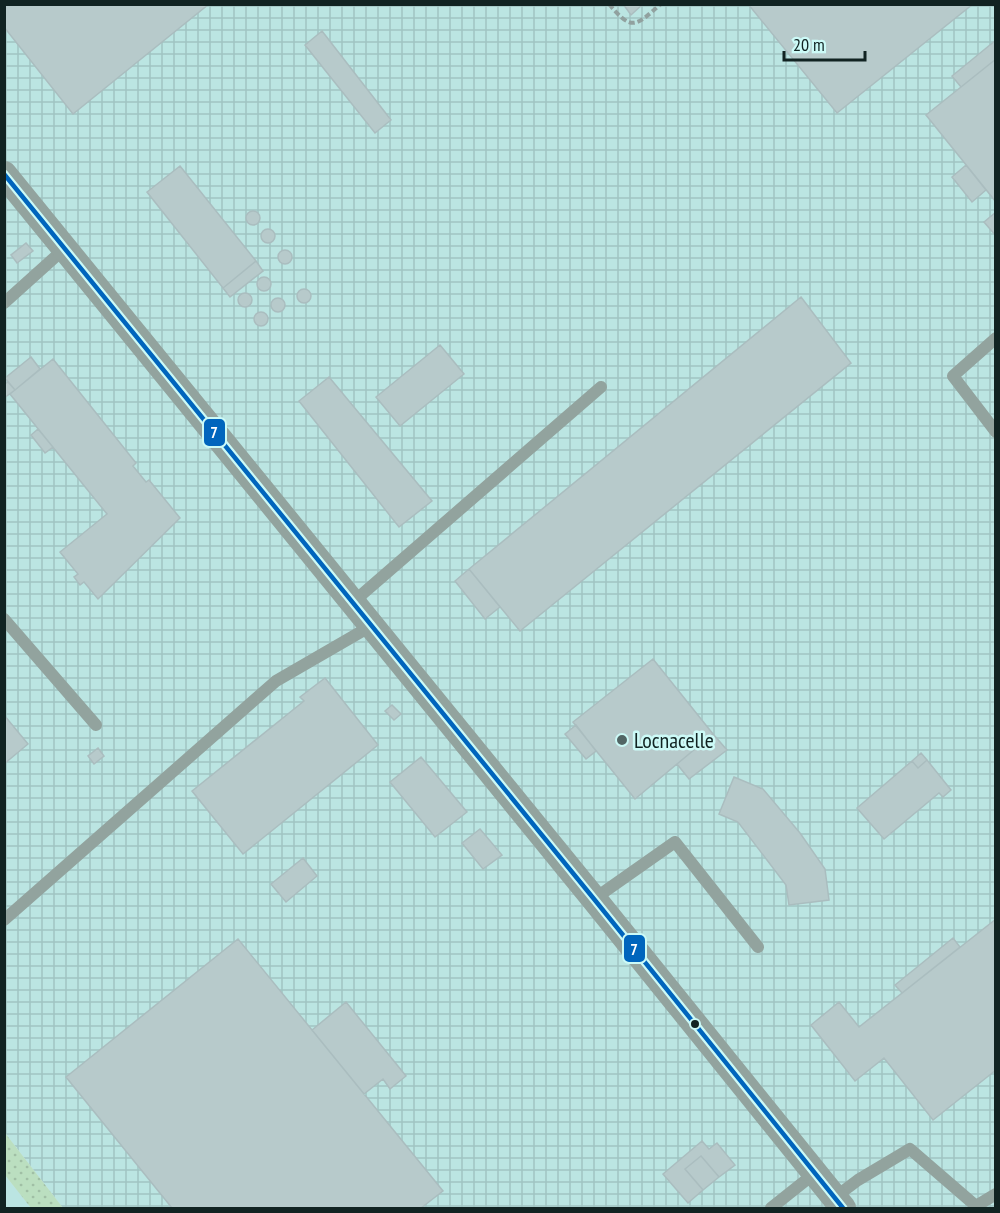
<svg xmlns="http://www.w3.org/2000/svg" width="1000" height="1213" font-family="'PT Sans Narrow',sans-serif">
<defs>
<pattern id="industrial-grid" width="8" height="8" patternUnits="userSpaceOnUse" patternTransform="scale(1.5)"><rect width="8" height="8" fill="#bbe5e2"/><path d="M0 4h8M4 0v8" fill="none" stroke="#a0c4c2"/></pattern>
<pattern id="green-dots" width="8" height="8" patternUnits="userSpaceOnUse" patternTransform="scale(1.5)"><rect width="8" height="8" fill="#bbdfc0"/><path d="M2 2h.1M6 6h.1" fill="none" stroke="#a0bfa5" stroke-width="1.8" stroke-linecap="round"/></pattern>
</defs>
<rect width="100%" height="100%" fill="#cae2e1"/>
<path fill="#bbe5e2" d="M5,1175l26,33h-26z"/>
<path fill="url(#industrial-grid)" d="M5,5h990v1203h-932l-58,-75z"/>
<path fill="url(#green-dots)" d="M4,1133h1l58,75h-32l-26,-33z"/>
<path fill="#b7cacb" stroke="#aabdbf" stroke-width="1.5" d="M4,4h205l-136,110 -69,-87z
M623,4h20l-12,11z
M748,4h225l-136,109z
M322,31l69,89 -16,13 -70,-88z
M996,40v19l-35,28 -9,-11z
M996,59v143l-70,-87z
M966,165l20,25 -14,12 -20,-25z
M180,166l76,95 -33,27 -76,-96z
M246 218a7 7 0 1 1 14 0a7 7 0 1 1-14 0Z
M996,212v24l-12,-14z
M261 236a7 7 0 1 1 14 0a7 7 0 1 1-14 0Z
M26,243l7,8 -16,12 -6,-8z
M278 257a7 7 0 1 1 14 0a7 7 0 1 1-14 0Z
M256,261l7,10 -33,26 -7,-9z
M257 284a7 7 0 1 1 14 0a7 7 0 1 1-14 0Z
M297 296a7 7 0 1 1 14 0a7 7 0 1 1-14 0Z
M238 300a7 7 0 1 1 14 0a7 7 0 1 1-14 0Z
M801,297l50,66 -331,268 -51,-62z
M271 305a7 7 0 1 1 14 0a7 7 0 1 1-14 0Z
M254 319a7 7 0 1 1 14 0a7 7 0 1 1-14 0Z
M440,345l24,29 -64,52 -24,-29z
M31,357l9,12 -25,21 -10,-12z
M53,359l83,104 -3,3 13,16 3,-2 31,38 -82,81 -14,-17 -4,3 -6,-8 4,-3 -18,-22 47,-38 -97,-120z
M329,377l103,124 -33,26 -100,-126z
M8,382l7,8 -11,8v-14z
M38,429l15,18 -8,6 -14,-18z
M469,569l31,38 -15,12 -30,-38z
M653,659l60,75 -78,65 -62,-77z
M325,678l53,67 -135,109 -51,-63 112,-90 -4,-4z
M392,705l9,9 -7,6 -9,-9z
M4,715l24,29 -24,20z
M576,725l20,26 -10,8 -21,-25z
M713,734l14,16 -38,29 -12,-15z
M98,748l6,8 -10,8 -6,-8z
M921,753l6,7 -9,8 -6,-7z
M421,757l46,55 -32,25 -45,-55z
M927,760l24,30 -8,7 -4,-4 -55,46 -27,-31 55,-47 6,7z
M734,777l29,12 37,44 25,36 4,31 -40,5 -3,-20 -48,-63 -19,-8z
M480,829l22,26 -19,14 -21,-26z
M303,858l14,18 -31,26 -15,-18z
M996,919v151l-63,50 -49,-62 -29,23 -44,-56 28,-23 20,25z
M953,938l7,9 -58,46 -7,-8z
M238,939l205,252 -22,17h-249l-106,-131z
M346,1002l60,74 -16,13 -7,-10 -19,15 -52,-64z
M702,1141l7,8 8,-6 18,22 -16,12 -18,-21 -16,13 18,21 -15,13 -25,-29z
M701,1156l18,21 -16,13 -18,-21z"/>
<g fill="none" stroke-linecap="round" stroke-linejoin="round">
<path stroke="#91a19f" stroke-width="4" stroke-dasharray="6 3" stroke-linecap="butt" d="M609,4c24,29 27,21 52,0"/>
<path stroke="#92a39e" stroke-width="12" d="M4,303l60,-54
M996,338l-43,38 43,56
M352,603l249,-216
M4,619l92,106
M594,899l81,-57 83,105
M4,920l272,-239 95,-55
M834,1198l24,-18 52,-31 66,57 20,-12
M771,1208l44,-35"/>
<path stroke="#92a39e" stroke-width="26" d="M4,174l590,725 249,309"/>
<g stroke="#ccfaf7" stroke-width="9">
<path id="bus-1" d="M4,174l590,725 249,309"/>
</g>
<use href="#bus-1" stroke="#0065bd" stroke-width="4.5"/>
</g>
<circle fill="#526665" stroke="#ccfaf7" stroke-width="2" cx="622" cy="740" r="6"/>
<circle fill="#112322" stroke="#ccfaf7" stroke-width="2" cx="695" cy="1024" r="5"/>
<g text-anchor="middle" stroke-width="5" stroke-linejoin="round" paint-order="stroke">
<g font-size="22" fill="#112322" stroke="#ccfaf7" text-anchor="start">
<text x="634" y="748">Locnacelle</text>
</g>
</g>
<g stroke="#ccfaf7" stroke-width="2">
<rect x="203" y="418" width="23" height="29" rx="6" fill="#0065bd"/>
<rect x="623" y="934" width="23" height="29" rx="6" fill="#0065bd"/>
</g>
<g font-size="16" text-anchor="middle" font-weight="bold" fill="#fff">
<text x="214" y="438">7</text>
<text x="634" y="955">7</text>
</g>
<rect width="1000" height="1213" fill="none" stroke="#112322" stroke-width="12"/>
<path d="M784 51v9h81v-9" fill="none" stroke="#112322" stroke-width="3"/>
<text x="793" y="51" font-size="18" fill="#112322" stroke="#ccfaf7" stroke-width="4.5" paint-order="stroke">20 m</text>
</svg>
